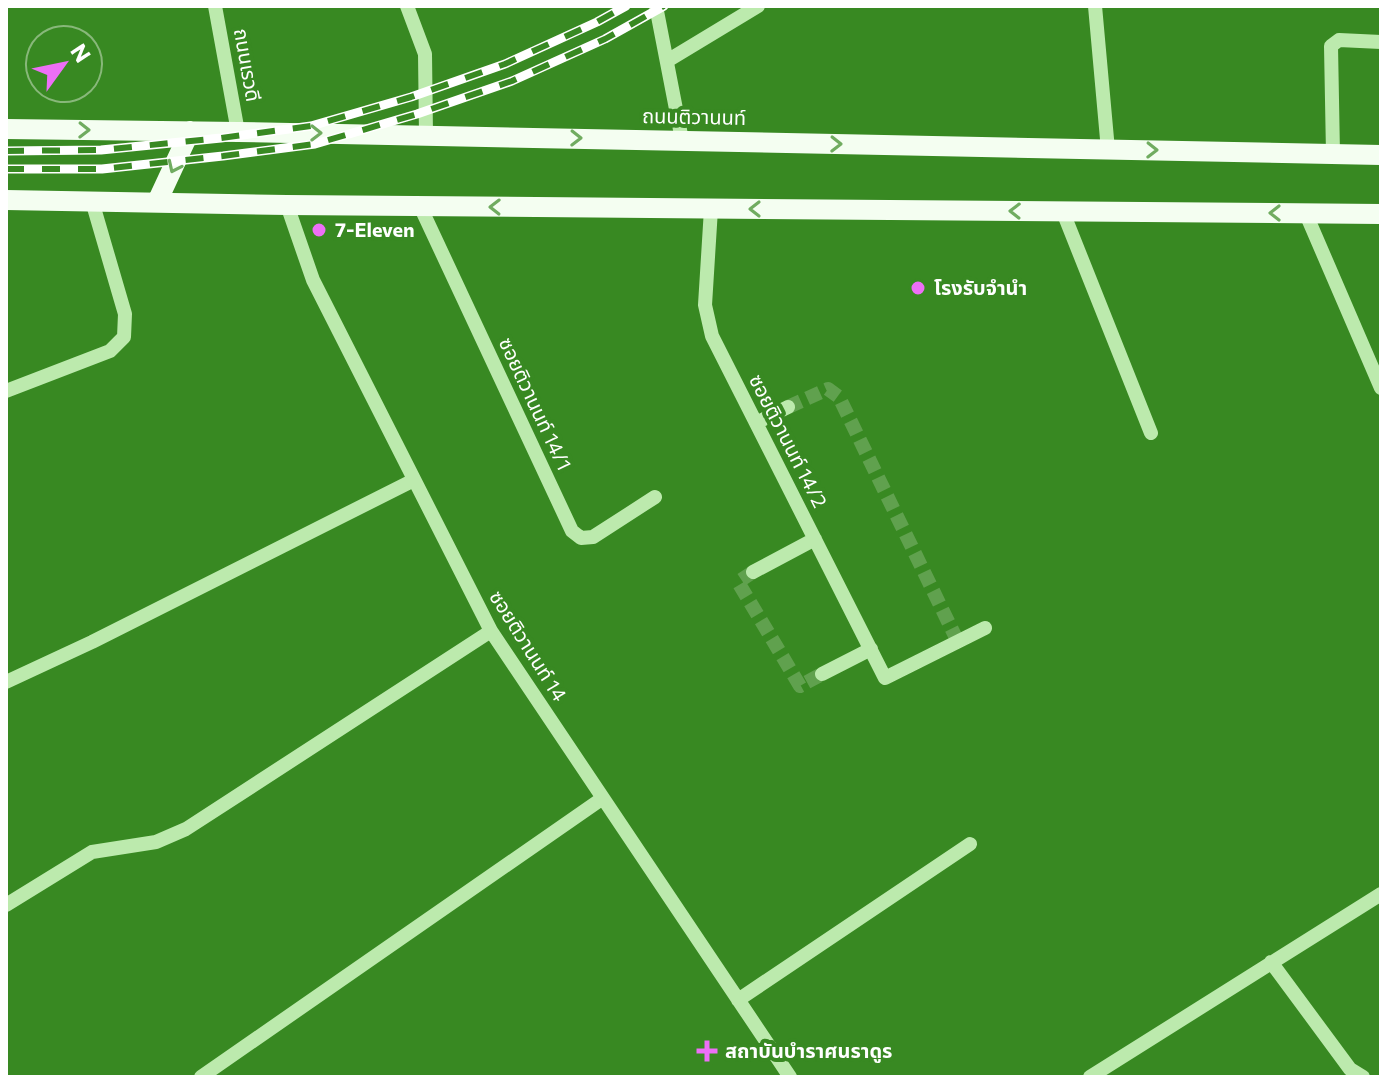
<svg xmlns="http://www.w3.org/2000/svg" width="1387" height="1083" font-family="Commissioner,'Noto Sans Thai',sans-serif">
<rect width="100%" height="100%" fill="#388922"/>
<g fill="none" stroke-linecap="round" stroke-linejoin="round">
<path stroke="#60a14e" stroke-width="14" stroke-dasharray="14 7" stroke-linecap="butt" d="M788,407l40,-18 11,8 119,245
M753,572l-15,10 62,104 22,-12"/>
<path stroke="#bceaad" stroke-width="14" d="M215,6l23,126
M407,6l18,48 1,81
M656,6l26,134
M1095,6l13,144
M667,61l91,-55
M1333,154l-2,-108 8,-6 42,2
M287,205l26,75 178,351 299,446
M420,206l152,325 9,7 12,-1 62,-40
M711,209l-6,96 7,31 173,342 100,-50
M1063,212l88,221
M1306,214l75,174
M6,391l104,-40 14,-14 1,-23 -33,-113
M756,423l32,-16
M753,572l62,-33
M822,674l49,-25
M6,682l86,-40 322,-162
M6,905l86,-53 64,-10 30,-13 305,-198
M1271,962l79,107 13,8
M738,1000l232,-156
M201,1077l402,-279
M1090,1077l291,-183"/>
<path stroke="#f4fef1" stroke-width="20" d="M6,129l232,3 1143,23
M6,200l281,5 1094,9
M157,202l33,-71"/>
<g stroke="#fff" stroke-width="9">
<path id="rail" d="M6,151l95,-1 120,-12 90,-12 100,-29 94,-33 92,-42 29,-16
M6,169h96l121,-13 92,-12 102,-30 95,-33 93,-42 59,-33"/>
</g>
<use href="#rail" stroke="#388922" stroke-width="6" stroke-dasharray="18" stroke-linecap="butt"/>
</g>
<defs><path id="oneway-chevron" d="M-2-3.5L2.5 0L-2 3.5" fill="none" stroke-width="1.6" stroke-linecap="round" stroke-linejoin="round" transform="scale(2)"/></defs>
<g stroke="#70ac60">
<use href="#oneway-chevron" transform="translate(84 130) rotate(1)"/>
<use href="#oneway-chevron" transform="translate(316 133) rotate(1)"/>
<use href="#oneway-chevron" transform="translate(576 138) rotate(1)"/>
<use href="#oneway-chevron" transform="translate(836 144) rotate(1)"/>
<use href="#oneway-chevron" transform="translate(1152 150) rotate(1)"/>
<use href="#oneway-chevron" transform="translate(174 167) rotate(115)"/>
<use href="#oneway-chevron" transform="translate(495 207) rotate(-179)"/>
<use href="#oneway-chevron" transform="translate(755 209) rotate(-180)"/>
<use href="#oneway-chevron" transform="translate(1015 211) rotate(-179)"/>
<use href="#oneway-chevron" transform="translate(1275 213) rotate(-180)"/>
</g>
<g fill="#ed6ff6" stroke="#388922" stroke-width="3">
<circle cx="319" cy="230" r="8"/>
<circle cx="918" cy="288" r="8"/>
<path d="M703 1039h8v8h8v8h-8v8h-8v-8h-8v-8h8z"/>
</g>
<g text-anchor="middle" stroke-width="8" stroke-linejoin="round" paint-order="stroke">
<g font-size="20" fill="#fff" stroke="#388922">
<text transform="translate(247 65) rotate(80)" y="7">ถนนเรวดี</text>
<text transform="translate(694 117) rotate(1)" y="7">ถนนติวานนท์</text>
<text transform="translate(535 404) rotate(65)" y="7">ซอยติวานนท์ 14/1</text>
<text transform="translate(788 441) rotate(63)" y="7">ซอยติวานนท์ 14/2</text>
<text transform="translate(528 646) rotate(58)" y="7">ซอยติวานนท์ 14</text>
</g>
<g font-size="20" font-weight="bold" fill="#fff" stroke="#388922" text-anchor="start">
<text x="335" y="237">7-Eleven</text>
<text x="934" y="295">โรงรับจำนำ</text>
<text x="725" y="1058">สถาบันบำราศนราดูร</text>
</g>
</g>
<rect width="1387" height="1083" fill="none" stroke="#ffffff" stroke-width="16"/>
<g transform="translate(64 64) rotate(57)"><circle r="38" fill="#388922" stroke="#88b87a" stroke-width="2"/>
<path d="M0-6L14 30L0 20L-14 30Z" fill="#ed6ff6"/>
<text y="-12" font-size="22" font-weight="bold" text-anchor="middle" fill="#ffffff">N</text>
</g>
</svg>
